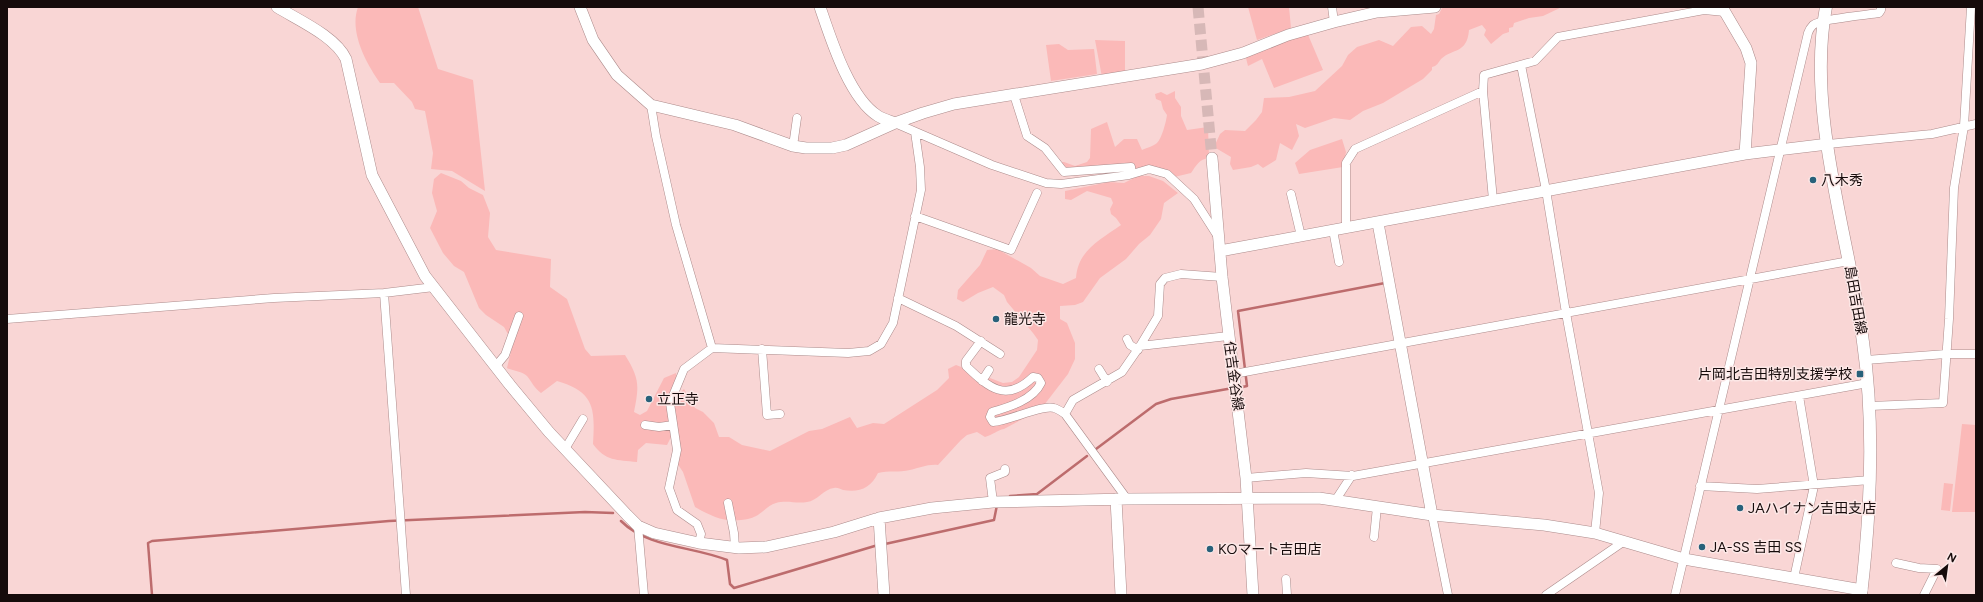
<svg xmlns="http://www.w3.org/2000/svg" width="1983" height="602" font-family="Figtree,'Noto Sans JP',sans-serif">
<rect width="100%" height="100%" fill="#f9d6d5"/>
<path fill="#fbb9b8" d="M358,7h60l20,62 35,11 12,111 -33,-20 -21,-2 2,-16 -8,-42 -10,-2 -3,-7 -18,-19h-14c-14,-20 -31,-51 -22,-76z
M1248,7h41l2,21 -34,12z
M1448,7h114l-19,9 -14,2 -15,5 -1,4 -4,1v4l-6,2 -12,10 -7,-9 2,-5 -4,-5 -13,5c-2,24 -16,18 -28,29 -3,4 -4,7 -9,8v3l-9,9 -40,24 -20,8 -13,9 -16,-2 -29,10 -9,-4 3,12 -7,14 -12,-7 -4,17 -13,8 -5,-4 -7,3 -18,3 -3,-6 1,-7 -17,-10 6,-13 5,-4 20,1 11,-11 6,-8 2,-14 25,-1 26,-6 27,-25 6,-11 9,-8 22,-7 14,6 18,-19 11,-1 9,8 3,-5 2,-14 3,-1 3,-6z
M1306,30l17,40 -49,18 -12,-29 -14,7 -3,-12z
M1095,40l30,1v32l-23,4z
M1059,44l9,6 26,-1 3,25 -46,7 -5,-36z
M1175,91v7l6,9v9l6,14 21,-3 1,31c-10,1 -13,8 -18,15l-21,5 -34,-8 -53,5 2,-3 -15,-2 -11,-8h5l11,4 12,-4 3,-4 1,-29 16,-7 8,25 9,-8h13l5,11c4,-2 12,-4 15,-7 5,-5 9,-21 10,-28l-4,-6 -2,-8 -5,-2 -1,-5 6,-2 6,3z
M1342,139l4,13 -3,15 -44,7 -4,-11 15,-13z
M441,173l20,8 8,7 14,7 7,18 -2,24 8,13 55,9 -1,28 17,12 18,50 6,7 34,-1c15,24 14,31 9,57l6,3 7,-4 17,-33 12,-5 3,16 -4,9 9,-9 11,19 8,4 11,11 5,14h10l13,8 28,6 39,-20 13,-2 28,-12 7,11 16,-5 11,1 53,-34 12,-12 -1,-9 8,-4 47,18 9,-1 7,-5 18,-27 1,-10 -5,-7 -26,-31 -3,-7 -11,-8 -15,6 -15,9 -6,-3 1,-9 22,-25 7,-15 10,-1 34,19 9,8 23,8 13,-6c2,-28 24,-38 45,-53l-5,-7 -5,-4 -1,-5 3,-6 -2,-5 -24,-7 -16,9 -6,-1v-8l44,-9 15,1 14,-7h11l14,5 15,12 -14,10 -3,16 -11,16 -11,9 -13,15 -26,19 -17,24 -8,3 -15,1v13l7,4 8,20v16l-7,15 -27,35 -37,20c-7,1 -11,6 -19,8l-8,-5 -10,3 -6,5 -23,25c-11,-1 -18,3 -28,5 -11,3 -22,0 -32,3 -7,15 -19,20 -35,17 -3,-1 -6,-3 -9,-2 -10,1 -17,13 -27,14 -10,2 -20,-2 -31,1 -13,4 -15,16 -35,17 -18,2 -30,-4 -46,-13l-12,-35 -6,-9 -3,-32 -7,14 -21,-2 -8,7 -1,12c-20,-2 -32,-1 -44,-18 2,-35 2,-52 -36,-63l-16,12c-7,-5 -9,-11 -14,-17 -5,-5 -14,-5 -20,-8l6,-25 -9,-16 -18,-12 -7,-7 -15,-36 -10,-6 -11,-13 -13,-25 7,-17 -5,-18 2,-14z
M1962,424l14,1v87h-24z
M1944,483l9,1 -3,27 -9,-1z"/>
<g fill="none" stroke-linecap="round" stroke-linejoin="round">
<path stroke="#bd6c6d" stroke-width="2.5" d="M1238,388l9,-2 -9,-75 147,-28
M1096,449l60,-45 15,-5 62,-11
M1010,496l27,-2 50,-38
M621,521c27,27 71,25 106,39l3,24 4,4 144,-43
M885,544l109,-24 3,-15
M152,595l-4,-52 4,-2 237,-20 196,-9 28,1"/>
<path stroke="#d7b8b7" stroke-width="11" stroke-dasharray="11 5.5" stroke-linecap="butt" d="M1198,7l14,151"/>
<g stroke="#ac8b8b" stroke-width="9">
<path id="street" d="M1332,7l2,15
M1521,65l25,125 20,123 33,180 -4,40
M1483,91l10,109
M1014,95l13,41 18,12 19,24 67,-5 1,7
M651,105l5,31 20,89 36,123
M895,123l97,42 54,18 15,1 68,-9 20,-6 18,5 27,25 23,36
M1828,144l104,-10 44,-10
M793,146l4,-28
M1291,194l10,42
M915,216l96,34 26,-57
M1346,227v-64l9,-14 128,-58 1,-16 51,-14 23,-24 146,-27 21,2
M1333,230l6,32
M384,293l22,302
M898,298l58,28 44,28
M7,319l267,-21 110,-5 50,-6
M1127,339l3,6 8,5
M981,341l-15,20v5c23,22 40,37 67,11l5,1 3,5c-8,17 -32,24 -49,29l-2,5 3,5c17,-1 49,-18 61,-14 4,1 8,4 11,6
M1140,346l88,-10
M762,349l5,66 13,-1
M1866,360l80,-6h30
M495,367l10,-12 14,-39
M1099,369l8,13
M1234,374l615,-113
M982,381l7,-11
M1870,406l73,-3 6,-84 5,-131 10,-62 7,-119
M645,425l14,2 14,-2
M565,449l18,-30
M1246,478l60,-5 47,3 515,-93
M1700,486l57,3 113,-9
M1127,499l-62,-85 8,-14 49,-28 18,-26 18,-30 2,-32 5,-6 16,-4 41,3
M1335,501l17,-26
M993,502l-3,-24 15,-6v-3
M728,503l6,30 1,15
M1432,515l16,80
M638,526l6,69
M1374,537l3,-30
M699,543l2,-9 -4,-10 -20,-14 -8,-22 8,-38 -7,-47 14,-34 28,-21 136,5 21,-2 12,-7 12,-21 28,-133 -1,-23 -5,-35
M1896,563l23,5 18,1 -13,26
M1794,578l20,-92 -15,-90
M1286,579l1,16
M1546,595l77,-53
M1675,595l133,-562c1,-3 3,-6 5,-8 7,-6 53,-10 66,-12l2,-3v-3"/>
</g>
<g stroke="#ac8b8b" stroke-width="12">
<path id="secondary" d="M277,7c21,13 58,29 69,52l26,116 53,101 85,109 39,47 78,83 11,11 16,7 45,10 40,5 27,-1 68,-15 45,-14 53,-10 61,-6 134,-3 192,-1 113,17 112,10 51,8 89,26 178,31
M580,7l13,33 24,35 34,30 84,20 58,21 13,2h26l14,-3 49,-22 28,-10 31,-9 248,-40 41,-11 45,-18 46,-13 43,-10 58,-5
M820,7c11,32 29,91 58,109 5,3 12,5 17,7
M1722,7l24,41 5,15 -6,91
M1212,158l10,119 24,201 7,117
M1378,223l54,292
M1220,251l525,-97 83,-10
M1116,499l5,96
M879,518l5,77"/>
</g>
<g stroke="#ac8b8b" stroke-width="13">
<path id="primary" d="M1826,7c-20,106 23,229 37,335 12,83 8,169 -2,253"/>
</g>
<use href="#street" stroke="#fff" stroke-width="8"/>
<use href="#secondary" stroke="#fff" stroke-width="11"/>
<use href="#primary" stroke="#fff" stroke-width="12"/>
</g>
<g fill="#28617a" stroke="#fce7e6" stroke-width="1.5">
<circle cx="1813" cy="180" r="4"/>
<circle cx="996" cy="319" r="4"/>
<rect x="1856" y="370" width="8" height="8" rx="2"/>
<circle cx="649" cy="399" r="4"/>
<circle cx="1740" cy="508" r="4"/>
<circle cx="1702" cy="547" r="4"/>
<circle cx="1210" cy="549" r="4"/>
</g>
<g text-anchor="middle" stroke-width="3" stroke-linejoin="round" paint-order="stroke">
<g font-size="14" fill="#160b0b" stroke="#fce7e6" text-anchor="start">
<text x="1821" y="185">八木秀</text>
<text x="1004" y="324">龍光寺</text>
<text x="1852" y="379" text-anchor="end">片岡北吉田特別支援学校</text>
<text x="657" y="404">立正寺</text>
<text x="1748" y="513">JAハイナン吉田支店</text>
<text x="1710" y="552">JA-SS 吉田 SS</text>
<text x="1218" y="554">KOマート吉田店</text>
</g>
<g font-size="14" fill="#160b0b" stroke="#fce7e6">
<text transform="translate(1856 300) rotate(80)" y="5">島田吉田線</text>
<text transform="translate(1234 376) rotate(82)" y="5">住吉金谷線</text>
</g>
</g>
<rect width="1983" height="602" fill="none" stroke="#160b0b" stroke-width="16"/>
<g transform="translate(1947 566) rotate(29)" stroke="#fce7e6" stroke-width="3" paint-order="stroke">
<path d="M0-3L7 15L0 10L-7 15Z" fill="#160b0b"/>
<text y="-6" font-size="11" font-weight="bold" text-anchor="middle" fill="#160b0b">N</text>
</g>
</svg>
